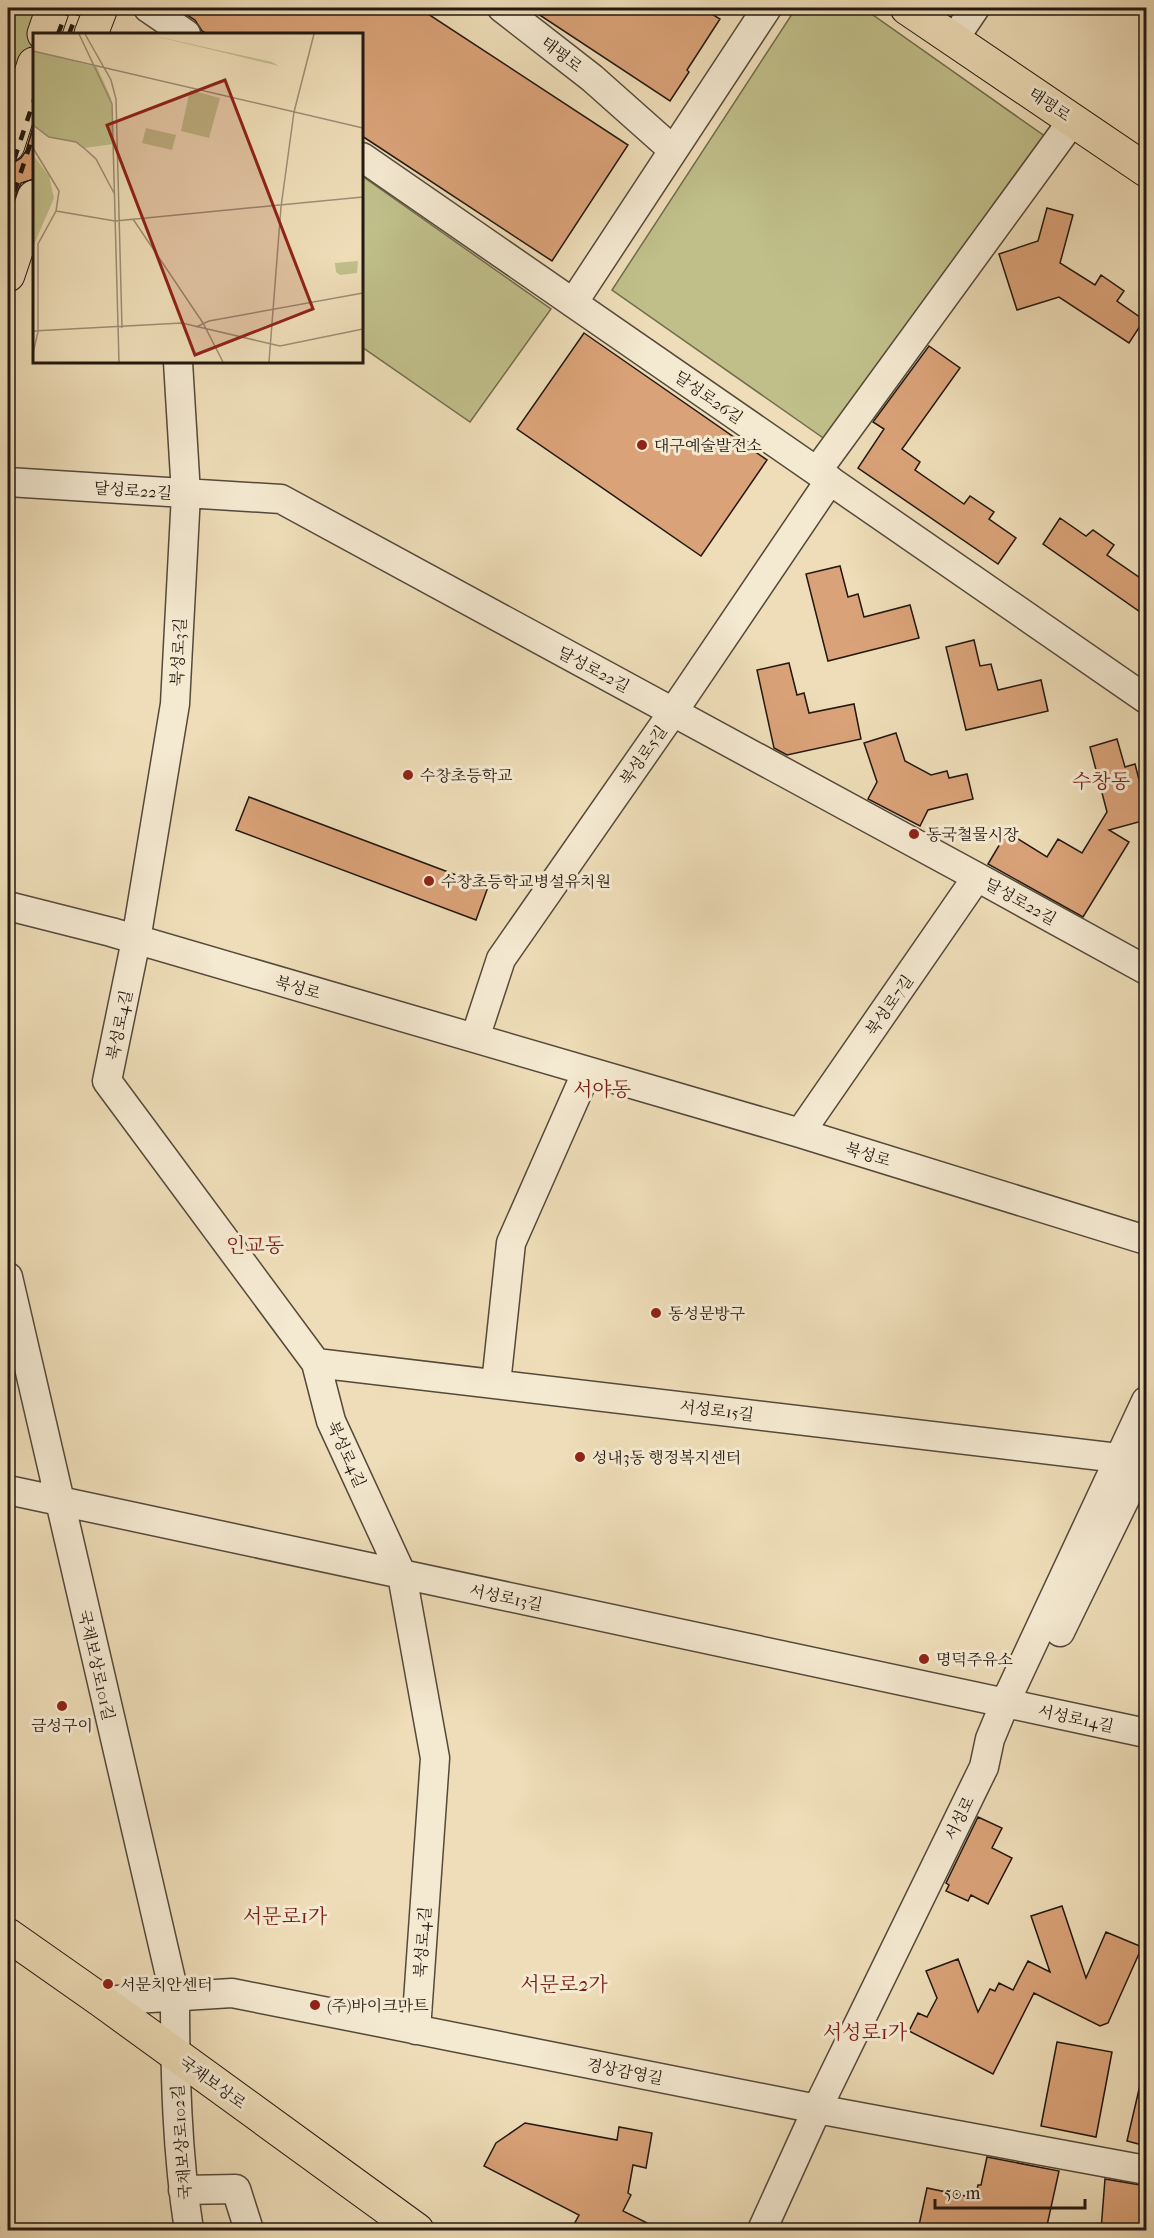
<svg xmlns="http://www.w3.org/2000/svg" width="1154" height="2238" font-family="'IM FELL French Canon','Noto Serif KR',serif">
<rect width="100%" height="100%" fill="#eeddb8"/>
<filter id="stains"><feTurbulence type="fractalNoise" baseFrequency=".00333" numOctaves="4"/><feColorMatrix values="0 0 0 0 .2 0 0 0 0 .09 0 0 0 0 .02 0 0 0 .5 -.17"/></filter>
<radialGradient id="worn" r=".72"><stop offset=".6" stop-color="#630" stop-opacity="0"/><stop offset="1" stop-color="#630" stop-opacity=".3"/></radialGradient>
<path fill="#c0bf8a" stroke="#716c4d" stroke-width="1.5" d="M8,8h45l-19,26v30l-26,81z
M796,8h67l183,129 -217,305 -217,-152z
M362,176l189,133 -81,113 -108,-75z"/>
<path fill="#daa278" stroke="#221810" stroke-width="1.5" d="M176,8h243l209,137 -76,116 -190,-125v-102h-155l-5,-3 -7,-11z
M529,8h173l18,11 -33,51 2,2 -19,29z
M34,124v55l-13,4 -10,24 -3,-1v-43h5l8,-5 5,-7z
M1047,208l26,7 -13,48 35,22 6,-10 23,16 -7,10 27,19 -15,23 -70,-46 -42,13 -18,-56 39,-13z
M584,333l183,127 -66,96 -184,-127z
M929,346l31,22 -58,81 18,13 -5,8 49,34 6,-8 24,16 -5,7 27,19 -18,26 -140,-96 26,-39 -11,-7z
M1060,518l26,18 7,-6 21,15 -7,10 39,27v34l-103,-72z
M840,566l8,31 10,-3 6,23 46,-12 9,33 -91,23 -22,-87z
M974,640l6,26 11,-2 7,26 43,-10 7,31 -82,19 -20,-83z
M789,663l8,32 7,-2 5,20 45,-9 7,35 -74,16 -13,-7 -17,-78z
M896,733l9,28 26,14 16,-4 2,7 18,-4 6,25 -45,11 -8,16 -52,-27 9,-17 -13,-39z
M1117,739l8,28 10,-3 9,35h2v21l-37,10 20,12 -46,75 -95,-53 19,-32 40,25 11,-18 24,14 25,-41 -17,-65z
M249,797l239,90 -12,33 -240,-90z
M978,1817l24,11 -10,20 20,10 -24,46 -17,-9 -3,6 -22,-10 3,-6 -3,-2z
M1062,1906l24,72 20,-46 36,15 -34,76 -8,3 -66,-33 -41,81 -84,-43 9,-18 9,4 10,-19 -11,-27 32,-12 20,53 12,-23 5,2 4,-8 14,7 15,-29 22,11 -19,-56z
M1057,2042l55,10 -16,85 -55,-11z
M1140,2085h6v61l-19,-5z
M525,2123l92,17 2,-13 33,6 -6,35 -13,-3 -5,28 3,2 -8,16 38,19h-90l8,-15 -95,-49 12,-23z
M987,2157l72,14 -13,59h-128l9,-42 48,10 3,-13h3z
M1105,2179l41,7v44h-45z"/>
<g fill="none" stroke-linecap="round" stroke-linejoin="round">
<g stroke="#55493a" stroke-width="31">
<path id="minor" d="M148,8l38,26
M502,8l90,70 81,72
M954,39l21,-31
M362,157l784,542
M573,303l194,-295
M178,362l8,132 -11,210 -39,236 -29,141 209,282 15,58 71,154 33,183 -19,272
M817,471l256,-351
M8,482l273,17 696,378 169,93
M8,906l103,26 689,201 346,107
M475,1038l26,-79 172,-247 157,-232
M800,1133l177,-256
M8,1277l167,720c0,78 2,157 14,233
M316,1363l802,95
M496,1384l15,-141 76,-172
M8,1490l1138,243
M1060,1632l86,-176
M102,2001l130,-8 585,116 329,61
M183,2190l53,-1 13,41
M762,2230l55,-121 167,-342 6,-28 15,-36 141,-302"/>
</g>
<g stroke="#221810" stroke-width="35">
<path id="major" d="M907,8l239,162
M44,34l9,-26
M91,34l10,-26
M8,145l26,-81
M8,275l26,-78
M8,1935l94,66 315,229"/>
</g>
<use href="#minor" stroke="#f4e9d1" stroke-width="28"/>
<use href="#major" stroke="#eeddb8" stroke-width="33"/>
<path stroke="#221810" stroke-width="4.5" stroke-dasharray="10 10" stroke-linecap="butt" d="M58,34l10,-26
M69,34l10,-26
M8,178l26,-78
M8,211l26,-78"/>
</g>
<g fill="#8f2418" stroke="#f4e9d1" stroke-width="2">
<circle cx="642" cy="445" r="6"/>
<circle cx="408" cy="775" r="6"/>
<circle cx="914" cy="834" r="6"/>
<circle cx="429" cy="881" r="6"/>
<circle cx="656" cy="1313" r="6"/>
<circle cx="580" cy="1457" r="6"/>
<circle cx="924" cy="1659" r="6"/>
<circle cx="62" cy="1706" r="6"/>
<circle cx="108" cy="1984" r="6"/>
<circle cx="315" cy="2005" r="6"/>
</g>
<g text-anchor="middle" stroke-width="6" stroke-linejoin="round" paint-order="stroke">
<g font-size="16" fill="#221810" stroke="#f4e9d1">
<text transform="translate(562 54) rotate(38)" y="6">태평로</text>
<text transform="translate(1050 104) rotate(34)" y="6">태평로</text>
<text transform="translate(709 397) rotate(35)" y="6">달성로26길</text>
<text transform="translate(133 490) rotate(4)" y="6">달성로22길</text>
<text transform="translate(178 652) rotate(-87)" y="6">북성로3길</text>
<text transform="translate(594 669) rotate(28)" y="6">달성로22길</text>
<text transform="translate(643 755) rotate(-55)" y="6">북성로5길</text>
<text transform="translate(1021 901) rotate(29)" y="6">달성로22길</text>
<text transform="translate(298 987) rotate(16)" y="6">북성로</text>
<text transform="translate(889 1005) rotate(-55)" y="6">북성로7길</text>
<text transform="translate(119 1025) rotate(-78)" y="6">북성로4길</text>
<text transform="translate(868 1154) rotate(17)" y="6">북성로</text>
<text transform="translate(717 1410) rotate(7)" y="6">서성로15길</text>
<text transform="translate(347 1454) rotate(66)" y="6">북성로4길</text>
<text transform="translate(506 1597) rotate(12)" y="6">서성로13길</text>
<text transform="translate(97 1665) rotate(77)" y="6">국채보상로101길</text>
<text transform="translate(1076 1718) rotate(12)" y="6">서성로14길</text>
<text transform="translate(959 1818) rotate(-64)" y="6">서성로</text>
<text transform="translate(422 1942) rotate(-86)" y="6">북성로4길</text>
<text transform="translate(625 2071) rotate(11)" y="6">경상감영길</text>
<text transform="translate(213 2082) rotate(36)" y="6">국채보상로</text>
<text transform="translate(181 2142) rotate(-94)" y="6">국채보상로102길</text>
</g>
<g font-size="16" fill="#221810" stroke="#f4e9d1" text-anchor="start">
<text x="654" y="451">대구예술발전소</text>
<text x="420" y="781">수창초등학교</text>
<text x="926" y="840">동국철물시장</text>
<text x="441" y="887">수창초등학교병설유치원</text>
<text x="668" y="1319">동성문방구</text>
<text x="592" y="1463">성내3동 행정복지센터</text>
<text x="936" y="1665">명덕주유소</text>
<text x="62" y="1731" text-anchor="middle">금성구이</text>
<text x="120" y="1990">서문치안센터</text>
<text x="327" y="2011">(주)바이크마트</text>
</g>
<g font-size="20" fill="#7a1f14" stroke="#f4e9d1">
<text x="1101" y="788">수창동</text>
<text x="602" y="1096">서야동</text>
<text x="255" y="1252">인교동</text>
<text x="285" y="1923">서문로1가</text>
<text x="564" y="1991">서문로2가</text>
<text x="865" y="2039">서성로1가</text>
</g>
</g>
<g transform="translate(33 33)">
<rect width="330" height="330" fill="#eeddb8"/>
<path d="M113,1l126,28 7,4zM0,18l64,16 14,31 3,46 -30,4 -8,-6 -26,-5 -17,-12zM157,57l30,8 -11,40 -28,-7zM113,95l30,7 -4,15 -30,-7zM0,122l16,21 5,22 -21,49zM325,228l-1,12 -17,2 -4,-3 -1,-9z" fill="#c0bf8a"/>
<path fill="none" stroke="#9c8e75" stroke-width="1.5" d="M46,1l33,70 7,258M52,1l26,46 5,19 6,229M0,18l330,77M261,79l20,-78M0,92l16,12 27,5 9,7 11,10 19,36M0,115l26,43 -3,20 -18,33v88l-5,21M23,178l59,10 248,-24M100,186l70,104 20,39M163,294l13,-6 154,-28M0,298l149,-8 98,23 83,-17M236,329l12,-155 13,-95"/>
<path fill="#8f2418" fill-opacity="0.15" stroke="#8f2418" stroke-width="3" d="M192,47l88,229 -118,46 -88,-230z"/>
<rect width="330" height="330" fill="none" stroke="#221810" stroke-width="3"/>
</g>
<rect width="1154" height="2238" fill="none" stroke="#eeddb8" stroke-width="30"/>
<rect x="9" y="9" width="1136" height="2220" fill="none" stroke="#221810" stroke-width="3"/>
<rect x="15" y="15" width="1124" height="2208" fill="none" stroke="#221810" stroke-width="1.5"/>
<path d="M935 2199v9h150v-9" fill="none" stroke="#221810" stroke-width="3"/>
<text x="944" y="2199" font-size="18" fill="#221810" stroke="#f4e9d1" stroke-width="4.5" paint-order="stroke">50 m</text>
<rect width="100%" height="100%" filter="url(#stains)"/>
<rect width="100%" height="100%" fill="url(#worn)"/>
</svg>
